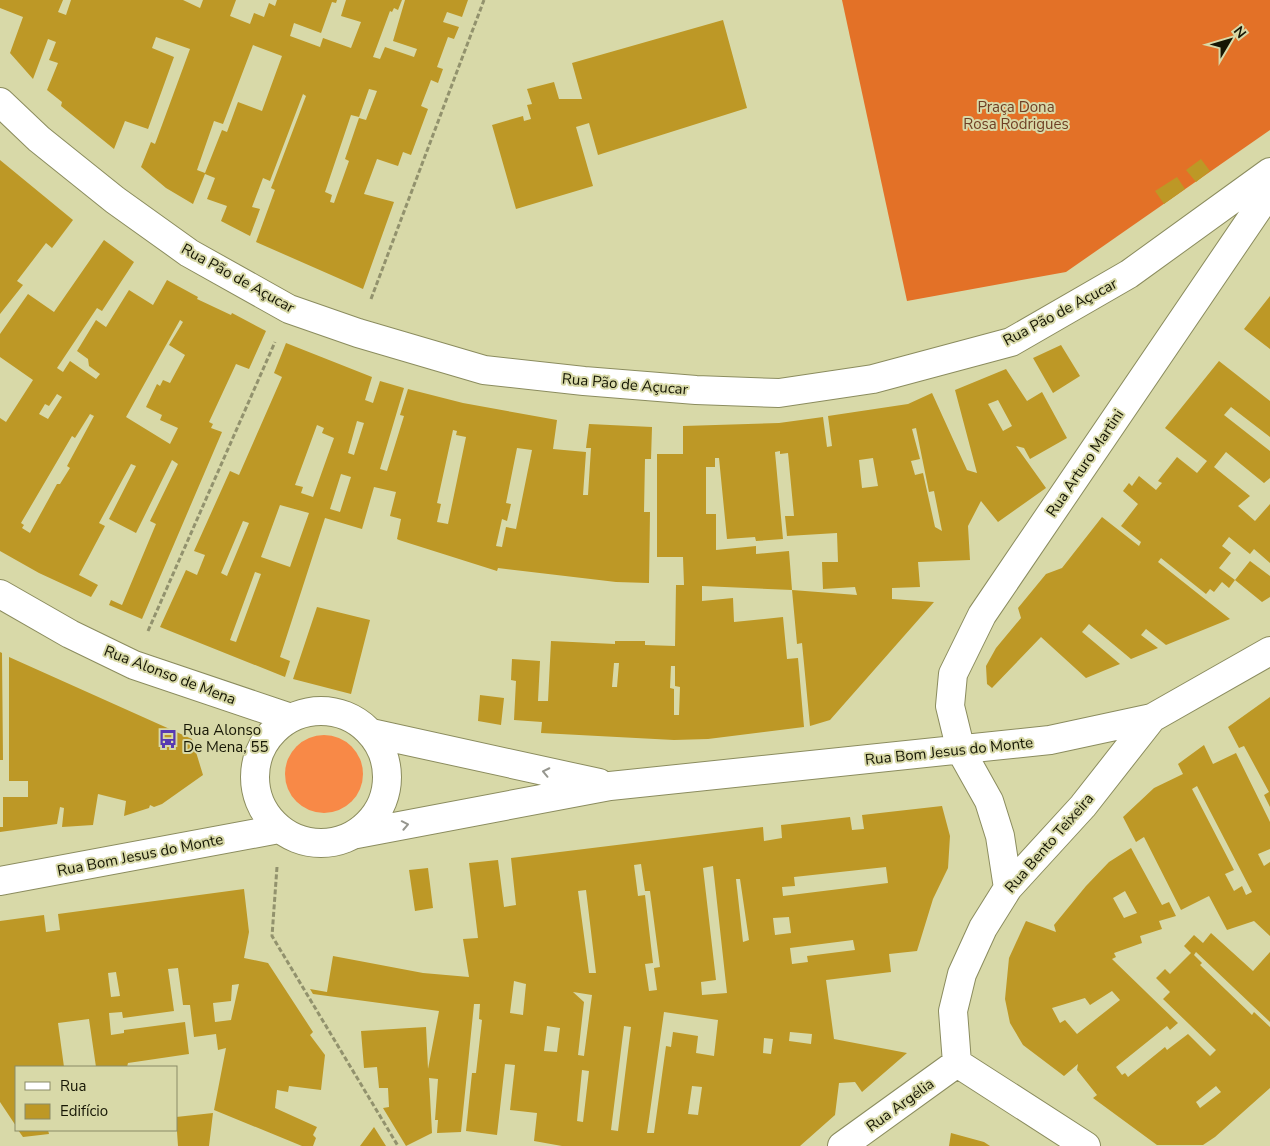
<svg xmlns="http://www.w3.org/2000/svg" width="1270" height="1146" font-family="'Nunito Sans',sans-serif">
<rect width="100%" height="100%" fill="#d8d9a8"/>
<path fill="#f88947" d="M285 774a39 39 0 1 1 78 0a39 39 0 1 1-78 0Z"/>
<path fill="#e37127" d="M842,0h428v130l-204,142 -159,29z"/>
<path fill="#bd9826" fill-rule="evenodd" d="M0,0h63l-5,12 8,3 5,-15h112l17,8 3,-8h33l-6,16 20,8 4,-11 10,4 5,-14 6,3 2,-6h60l-1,3 -4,-1 -11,31 -27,-10 -4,13 30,11 3,-9 28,10 10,-26 -20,-6 5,-16h56l-4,10 -4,-2 -2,4 -2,-1 -17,46 7,2 5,-12 29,10 3,-8 -24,-8 12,-41h63l-6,17 -15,-5 -4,10 16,5 -5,12 -6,-2 -11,30 6,2 -5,14 -7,-3 -10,26 7,3 -17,46 -8,-3 -5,14 -21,-7 -13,35 30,8 -31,87 -107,-47 19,-52 -4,-2 35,-92 -3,-2 -33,87 -7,-3 -11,29 8,2 -10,27 -29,-15 6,-15 -20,-7 8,-21 -10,-4 -12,30 -27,-16 -25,-21 10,-25 4,2 35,-95 -34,-12 -4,11 22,9 -26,72 -23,-8 -11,28 -53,-43 1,-4 -15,-12 11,-27 -9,-3 7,-18 -8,-3 -15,40 -23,-26 13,-36 -23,-9zM253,45l29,11 -20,55 -24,-9 -11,30 -5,-2 -17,43 -8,-3 17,-49 9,3zM369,89l8,2 -11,29 -7,-2 -14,41 4,2 -15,42 -4,-1 2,-7 -7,-3 26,-77 8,2z
M723,20l24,88 -149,47 -9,-32 -13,4 17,59 -77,23 -24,-84 31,-9 1,5 7,-2 -4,-14 5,-1 -5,-15 27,-7 5,17h23l-10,-36z
M1201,159l9,12 -14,11 -10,-12z
M0,160l73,60 -21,28 -6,-5 -29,38 6,4 -23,29z
M1177,177l8,12 -21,15 -9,-13z
M104,240l30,22 -32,49 -5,-3 -40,60 6,4 7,-11 26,18 4,-5 -11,-8 -1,-7 -11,-8 19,-31 10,7 23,-37 24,15 14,-25 31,17 -1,2 34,16 1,-2 34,18 -17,38 -13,-5 -27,58 4,2 -2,4 11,4 -80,187 -33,-14 2,-5 11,5 34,-81 -6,-3 28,-57 -6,-4 -36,73 -27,-14 27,-53 -5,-2 -32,59 6,3 -26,49 19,10 -7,12 -52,-24 -39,-22v-133l6,4 27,-42 -33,-23v-23l28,-40 26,18zM180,320l3,2 -14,23 16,10 -15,28 -7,-3 -3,6 -3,-2 -11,23 16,8 -2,5 18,8 -8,16 -44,-27zM57,394l5,3 -14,22 -9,-5 6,-10 4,2zM90,414l4,2 -27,50 3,2 -10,16h-3l-27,49 -8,-5 2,-3 -3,-2 51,-87 3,2z
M1270,296v53l-26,-20z
M286,343l86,34 -7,23 8,3 7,-22 24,7 -24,81 7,2 17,-55 -4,-1 8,-26 55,14 94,17 -4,29 33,3 -3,43h5l3,-47h-5l3,-24 63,3 -1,32h-6l-1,53h6l-1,71 -33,-1 -118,-14 -1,3 -98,-31 -2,-1 4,-20 -11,-3 6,-24 -22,-5 -12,42 -37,-11 -45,139 10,4 -5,16 -125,-50 26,-57 11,5 8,-20 -11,-4 36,-80 9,4 43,-98 -8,-4zM357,421l7,2 -10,32 -6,-2zM317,425l7,3 -2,5 12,5 -21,59 -12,-4 2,-6 -8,-2zM453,430l4,1 -1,4 10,2 -18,87 -11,-2 4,-18 -4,-1zM517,448l15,2 -16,79 -10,-2 -4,20 -6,-1 6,-27 5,2 4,-17 -5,-1zM341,474l10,3 -11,35 -10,-3zM280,505l29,8 -19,54 -29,-10zM243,521l6,2 -22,53 -6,-3zM255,572l6,2 -25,68 -6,-2z
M1061,345l19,31 -27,17 -20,-35z
M1219,361l51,40v36l-39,-30 -7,8 46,36v27l-6,5 -38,-31 -12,15 36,29 -12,10 17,15 15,-17v59l-16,-14 -4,5 -21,-17 -7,9 9,7 -12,15 16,12 -6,8 -7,-6 -8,10 -4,-3 -4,5 -45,-36 -3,4 72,57 -64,26 -20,-16 -5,6 17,13 -27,11 -42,-35 -7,8 38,32 -34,14 -45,-41 -49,51 -5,-4 -1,-18 10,-18 25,-30 -3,-10 28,-34 16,-6 40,-51 37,29 2,-4 -20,-16 17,-22 -15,-13 6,-8 3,3 7,-10 17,14 6,-7 -4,-2 19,-24 20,16 10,-12 -42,-33z
M1006,369l21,32 15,-9 25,46 -37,21 -6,-11 -8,-2 30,42 -48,34 -17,-21 -13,25 2,34 -52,2 2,25 -28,1v11l42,3 -104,118 -20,6 -8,-83 -5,1 -5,-54 65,5 -2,-8 -32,2 -1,-27h16l-1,-29 -50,3 -2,-20h9l-6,-63 -8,1v-3l-5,1 8,87 -27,2 -1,-4 -28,2 -8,-81h-4v9h-9v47h10v36l40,-4v8l33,-3 3,39 -90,-4v15l31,-3 1,24 49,-5 4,42 11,-1 6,69 -96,12 -34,1 -133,-7 1,-11 -28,-2 2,-39 -5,-1 1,-21 28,2 -2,40h10l3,-60 64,3v-3h30v4l30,1 1,-61h8l-1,-28h-26v-103h26v-28l96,-3 44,-6 4,30 5,-1 -4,-30 80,-12 24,-11 35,77 10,3 -22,-83zM998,400l14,26 -9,5 -15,-27zM916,428l13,64 5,-1 8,40 -7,-4 -12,-54 -8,2 -4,-14 9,-2 -8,-30zM873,458l5,28 -16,2 -3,-28zM614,663h5l-2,24h-5zM671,666h4v20l5,1 -1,28h-5v-26l-4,-1z
M1250,561l20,15v21l-8,5 -27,-22z
M317,607l53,13 -19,74 -58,-15z
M0,652l2,1 1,107h-3z
M9,657l183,82 11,36 -41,29 -8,3 -4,-2 -1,3 -25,8 2,-15 -28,-7 -5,31 -31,2 2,-19 -4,-1 -3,17 -57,8v-5h3v-30h25v-16h-19z
M480,695l24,3 -3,27 -23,-4z
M1270,697v110l-6,-12 5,-3 -25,-46 -5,2 -11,-21z
M1204,745l9,19 23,-11 34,69v27l-12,5 6,12 6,-4v74l-16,-15 -27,9 -18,-34 -28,14 -37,-73 -8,5 -13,-25 31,-29 29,-14 -5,-10zM1197,786l55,106 -6,3 -4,-9 -8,5 -9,-17 9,-4 -42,-81z
M942,806l8,30 -2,32 -15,31 -16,52 -28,3 2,18 -65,8 8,59 73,14 -45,39 -7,-10 -16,1 -4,32 -35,31h-238l-28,-5 3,-28 -27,-3 5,-45 -10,-1 -8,71 -31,-4 6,-58h4l6,-53 -3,-1 1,-15h-6l-13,128 -24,1 1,-13h-3l3,-41 -9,-1 3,55 -26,13 -23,-38 6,-1 -1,-19h-9l-2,-21 -13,1 -3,-37 65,-4 2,42 11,-58 -126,-17 -3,-5 17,3 6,-36 90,17 46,4 -6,-38 15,-1 -9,-75 29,-3 6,47 12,-2 -5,-47 252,-31 1,14 18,-3 -1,-13 69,-8 2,13 12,-1 -2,-14zM641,864l4,27h5l10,76 -6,1 3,22 -8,1 -4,-27 8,-1 -8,-68 -7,1 -4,-31zM713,866l14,127 -25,2 -1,-13 15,-2 -13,-112zM886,867l2,16 -105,13 -1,-9 13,-1 -1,-9zM736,879h4l9,61 -6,2zM586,890l10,83h-7l-11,-82zM789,917l2,16 -16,2 -2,-17zM853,940l2,10 -48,6 1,6 -16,2 -2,-16zM514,981l12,3 -3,31 -13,-2zM573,992l19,3 -8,61 -6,-1 6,-53zM664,1012l54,8 -4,36 -18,-3 2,-17 -25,-4 -2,15 -5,-1 -12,87h-7zM547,1026l13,2 -3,24 -13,-1zM624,1026l7,1 -13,104 -7,-1zM790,1032l22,2 -1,10 -22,-3zM764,1038l9,1 -2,15 -8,-1zM582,1070l7,1 -6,51 -6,-1zM692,1086l10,1 -4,28 -10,-1z
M1131,848l31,57 7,-3 7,14 -17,5 3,8 -22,7 2,7 -28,10 2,4 -4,2 66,64 -8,7 -3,-4 -51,41 6,8 3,-2 3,4 37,-30 2,3 21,-16 22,22 6,-6 -53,-51 7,-7 -14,-14 9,-9 5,5 21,-21 -7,-7 10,-11 9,8 8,-10 42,38 17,-19v70l-74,-70 -2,3 8,8 -2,2 52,50 2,-3 16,15v61l-55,49 -12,8h-46l-64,-47 4,-3 -20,-25 1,-6 -14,12 -41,-31 -13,-22 -5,-24 4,-41 16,-35 1,-2 30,11 -2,-7 32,-39 23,-24zM1125,891l12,22 -13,5 -11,-20zM1112,991l8,9 -43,34 -12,-14 -5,3 -8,-15 33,-10 5,7zM1216,1086l5,6 -21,16 -4,-6z
M428,868l5,40 -18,3 -6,-41z
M244,889l5,43 -5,26 24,5 45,69 -3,3 15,20 -4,35 -32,-4 -1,6 -11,-2 -2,18 42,19 -4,8 3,3 -3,8h-11l-88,-36 12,-62 -8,2 -2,-16 -22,3 -4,-32h-7l-5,-37 -10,1 6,42 -51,7 -1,-6 -13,1 2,22 13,-2v-3l61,-8 4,32 -61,9 -1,4h-31l-7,-48 -31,4 6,44h-48v59l-16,-24v-181l44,-6 2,17 14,-2 -2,-16zM116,972l4,24 -9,1 -3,-24zM239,984l-8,36 -16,2 -2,-19 18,-2 1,-16z
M213,1113l-4,33h-31l-2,-29z
M374,1127l12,19h-26z
M18,1130h30l1,4 -26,3z
M951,1133l33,9 6,4h-41z"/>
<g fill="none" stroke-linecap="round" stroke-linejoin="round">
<g stroke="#8b8c5e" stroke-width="30">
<path id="minor" d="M0,102l39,37 76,61 74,53 100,56 69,24 126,37 100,11 112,9 83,3 94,-14 138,-37 118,-68 141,-102
M0,594l70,40 64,31 157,53
M255 777a66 66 0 1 1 132 0a66 66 0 1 1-132 0Z
M371,733l228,50
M357,834l253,-48 440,-46 102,-22 118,-67
M0,881l279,-52
M1008,888l-8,-52 -11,-35 -28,-50 -11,-45 3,-32 29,-59 288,-424
M842,1146l115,-83
M1086,1146l-129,-83 -4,-52 9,-37 21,-46 25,-40 75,-82 69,-88"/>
</g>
<path stroke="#92926d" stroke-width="3" stroke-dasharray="5 2.5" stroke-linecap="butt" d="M371,299l113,-299
M148,631l127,-289
M277,867l-5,69 126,210"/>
<use href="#minor" stroke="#fff" stroke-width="28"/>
</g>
<defs><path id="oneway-chevron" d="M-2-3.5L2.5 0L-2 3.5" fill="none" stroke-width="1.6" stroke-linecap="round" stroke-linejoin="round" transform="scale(1.25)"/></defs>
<g stroke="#96968e">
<use href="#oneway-chevron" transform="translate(546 772) rotate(-168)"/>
<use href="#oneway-chevron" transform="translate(405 825) rotate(-11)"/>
</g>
<defs>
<g id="bus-bare" transform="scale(1.5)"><path d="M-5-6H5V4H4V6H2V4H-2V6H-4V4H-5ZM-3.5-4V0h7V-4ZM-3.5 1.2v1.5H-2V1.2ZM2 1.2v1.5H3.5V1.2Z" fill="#583ab2" stroke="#d8d9a8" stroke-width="2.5" paint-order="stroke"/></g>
</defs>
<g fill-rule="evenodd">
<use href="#bus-bare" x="168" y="739"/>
</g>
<g text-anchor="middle" stroke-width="4" stroke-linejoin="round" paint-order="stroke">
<g font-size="15" fill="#6f3f24" stroke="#d8d9a8">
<text x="1016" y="112">Praça Dona<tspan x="1016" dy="17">Rosa Rodrigues</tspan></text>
</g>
<g font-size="15" fill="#161604" stroke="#d8d9a8">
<text transform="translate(238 278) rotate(29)" y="5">Rua Pão de Açucar</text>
<text transform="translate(1060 312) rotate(-28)" y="5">Rua Pão de Açucar</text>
<text transform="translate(625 384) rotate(5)" y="5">Rua Pão de Açucar</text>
<text transform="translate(1085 463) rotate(-56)" y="5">Rua Arturo Martini</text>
<text transform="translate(170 675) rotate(21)" y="5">Rua Alonso de Mena</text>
<text transform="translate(949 751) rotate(-6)" y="5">Rua Bom Jesus do Monte</text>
<text transform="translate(1049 843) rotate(-49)" y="5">Rua Bento Teixeira</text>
<text transform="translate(140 855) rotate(-11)" y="5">Rua Bom Jesus do Monte</text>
<text transform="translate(900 1105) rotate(-36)" y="5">Rua Argélia</text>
</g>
<g font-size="15" fill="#161604" stroke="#d8d9a8" text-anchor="start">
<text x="183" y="735">Rua Alonso<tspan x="183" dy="17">De Mena, 55</tspan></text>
</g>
</g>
<rect x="15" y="1066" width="162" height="65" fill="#d8d9a8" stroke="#8a8b66"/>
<rect x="25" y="1082" width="25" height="8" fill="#ffffff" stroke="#8a8b66"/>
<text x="60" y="1091" font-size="15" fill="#161604">Rua</text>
<rect x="25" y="1104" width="25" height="15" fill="#bd9826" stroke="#8a8b66"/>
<text x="60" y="1116" font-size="15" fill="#161604">Edifício</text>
<g transform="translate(1230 40) rotate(52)" stroke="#d8d9a8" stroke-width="4" paint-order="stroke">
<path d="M0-4L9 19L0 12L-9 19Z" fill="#161604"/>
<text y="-8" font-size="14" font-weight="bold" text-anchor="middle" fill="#161604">N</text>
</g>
</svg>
